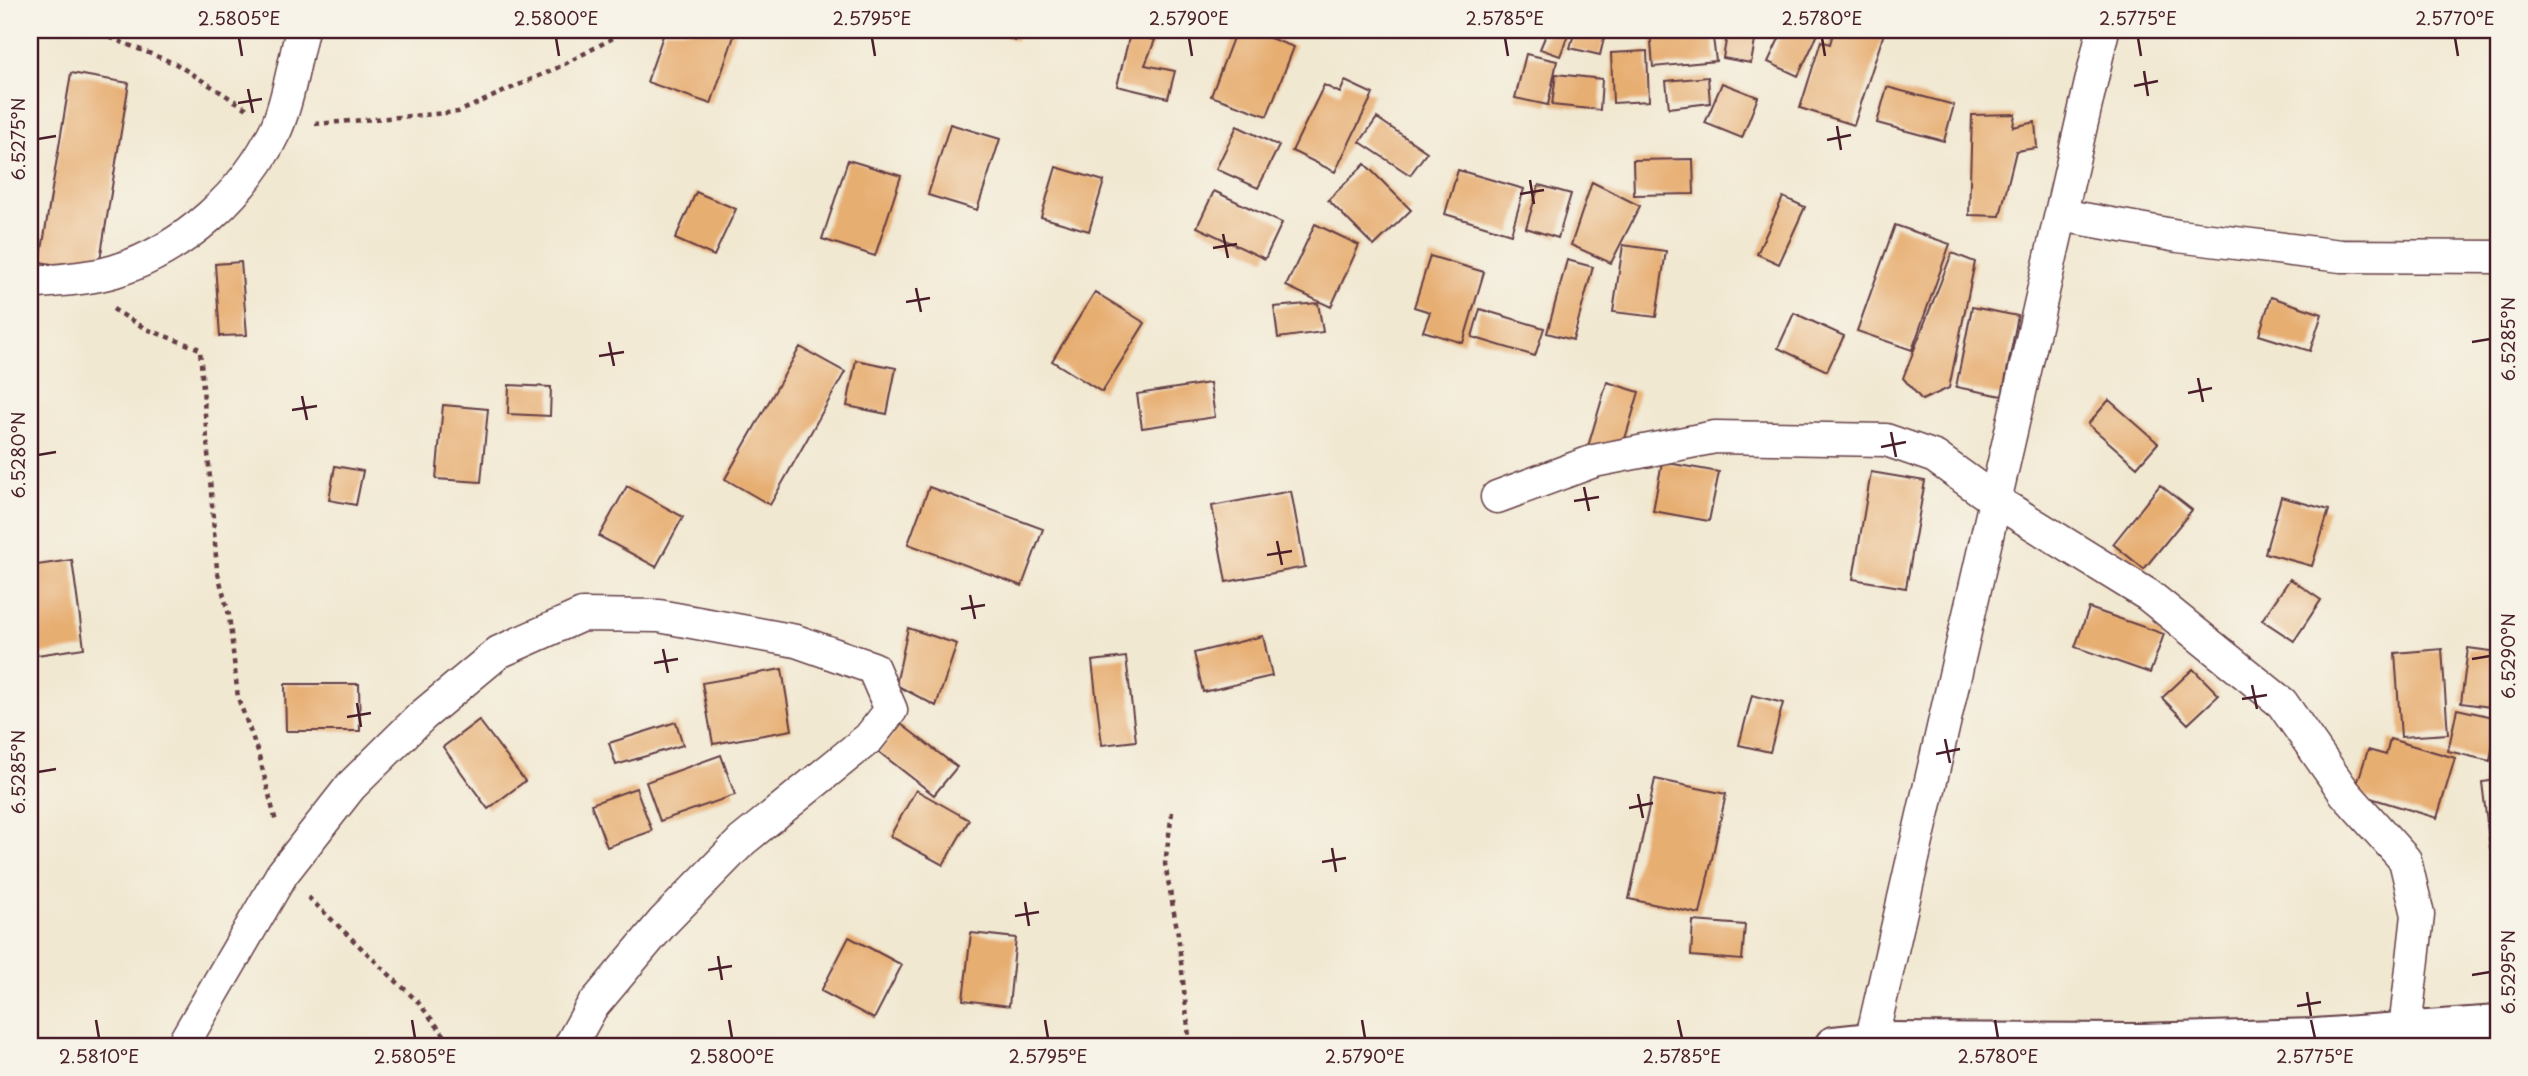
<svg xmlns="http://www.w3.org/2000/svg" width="2528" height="1076" font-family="'Playpen Sans',sans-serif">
<rect width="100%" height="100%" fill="#f7f3e8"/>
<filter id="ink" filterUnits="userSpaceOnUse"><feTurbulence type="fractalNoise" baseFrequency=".0143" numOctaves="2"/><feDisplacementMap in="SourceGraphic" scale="14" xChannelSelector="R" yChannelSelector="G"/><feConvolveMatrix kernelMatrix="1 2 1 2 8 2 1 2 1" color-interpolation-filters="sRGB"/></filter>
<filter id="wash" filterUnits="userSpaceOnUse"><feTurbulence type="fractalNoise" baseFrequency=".00686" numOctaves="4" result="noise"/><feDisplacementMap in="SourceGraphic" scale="28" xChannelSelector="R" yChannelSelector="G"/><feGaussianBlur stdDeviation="1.57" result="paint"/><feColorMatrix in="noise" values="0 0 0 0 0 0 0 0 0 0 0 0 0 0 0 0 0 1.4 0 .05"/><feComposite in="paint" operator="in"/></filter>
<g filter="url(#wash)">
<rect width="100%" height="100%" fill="#f1e8d1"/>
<g id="blocks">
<path fill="#e7ae72" d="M665,30h71l-25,74 -64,-22z
M993,30h28l-6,11z
M1236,30h12l46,17 -27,69 -56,-20z
M1548,30h22l-10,26 -20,-7z
M1575,30h31l-6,25 -30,-7z
M1650,30h62l4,31 -63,6z
M1728,30h29l-6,33 -28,-5z
M1783,30h37l-22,46 -30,-14z
M1834,30h51l-31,95 -54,-17 21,-67 9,3z
M1130,34l25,6 -10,25 30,6 -7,27 -51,-12z
M1647,51l2,50 -36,2 -2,-50z
M1526,54l31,7 -9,44 -33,-7z
M71,73l58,10 -31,189 -58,-10z
M1556,74l46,5 -2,31 -48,-5z
M1708,77l2,26 -41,5 -3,-27z
M1345,81l28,13 -38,78 -43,-21 32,-66 16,8z
M1722,83l36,14 -16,41 -37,-15z
M1887,87l67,18 -10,36 -67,-18z
M2015,114l-2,13 22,-5 2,26 -21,3 -16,65 -31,-1 3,-100z
M1377,118l50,34 -17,23 -50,-33z
M950,124l50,15 -23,71 -49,-15z
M1237,126l42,20 -21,42 -42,-19z
M1693,159l1,35 -60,1 -1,-35z
M848,160l53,16 -26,80 -53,-17z
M1365,164l46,46 -37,36 -46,-46z
M1056,167l48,14 -15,50 -48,-14z
M1458,170l66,19 -13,45 -66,-20z
M1592,182l48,24 -29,57 -40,-18z
M1539,185l32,9 -13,44 -32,-10z
M1214,191l68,32 -17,36 -68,-32z
M696,192l40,17 -22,47 -39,-17z
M1783,197l22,10 -26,57 -22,-10z
M1315,224l44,21 -28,62 -45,-21z
M1895,225l55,19 -38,106 -55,-19z
M1623,245l43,6 -10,66 -43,-5z
M1952,253l23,9 -26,126 -27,12 -19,-22z
M1430,256l54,16 -21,71 -40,-12 7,-19 -16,-5z
M1567,260l26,7 -20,73 -26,-7z
M241,262l6,73 -27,1 -5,-72z
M1095,292l50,31 -43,69 -50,-31z
M2271,297l51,17 -12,37 -51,-16z
M1318,303l5,29 -45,6 -4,-31z
M1972,307l46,9 -16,80 -46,-9z
M1480,309l64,19 -9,28 -63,-19z
M1794,313l50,23 -17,35 -49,-23z
M800,347l45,25 -75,133 -45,-26z
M856,360l40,8 -9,46 -40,-8z
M1607,382l32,10 -20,67 -32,-9z
M1210,383l5,34 -73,11 -5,-34z
M509,385l42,2 -1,29 -42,-2z
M2109,400l49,43 -21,24 -49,-43z
M443,405l45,4 -7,73 -45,-3z
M1662,462l57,10 -10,49 -56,-10z
M335,466l28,5 -7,34 -27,-5z
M1871,472l54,9 -19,107 -53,-9z
M2160,485l32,25 -48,59 -31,-25z
M627,486l56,31 -27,50 -57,-31z
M929,487l114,42 -21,57 -114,-42z
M1291,491l14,76 -79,15 -14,-76z
M2281,497l48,13 -17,56 -47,-13z
M72,560l12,88 -54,8v-90z
M2290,579l31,21 -27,41 -32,-21z
M2089,608l75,26 -14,39 -75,-26z
M908,628l49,16 -21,62 -40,-21z
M1263,636l9,40 -69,16 -9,-39z
M2468,648l30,4v56l-37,-5z
M2442,649l6,85 -47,3 -6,-84z
M1126,657l10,84 -34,4 -10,-84z
M782,669l10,61 -79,14 -11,-61z
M2193,669l26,26 -31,29 -26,-26z
M285,684h74l1,47h-74z
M1752,695l31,8 -13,49 -31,-7z
M2457,709l41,9 -8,43 -42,-10z
M479,720l46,61 -37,28 -45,-62z
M676,722l7,23 -67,20 -7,-22z
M901,724l56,43 -23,28 -55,-43z
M2390,739l65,19 -18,60 -83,-25 14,-43 18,5z
M721,755l14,40 -75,26 -14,-39z
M1655,779l71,15 -26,120 -71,-15z
M2498,780v67l-8,1 -8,-66z
M636,788l16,43 -45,16 -16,-43z
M916,790l53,30 -26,45 -53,-29z
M1693,921l52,4 -3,35 -51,-4z
M971,933l45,5 -7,68 -46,-6z
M849,937l53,28 -28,54 -53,-28z"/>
</g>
</g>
<g filter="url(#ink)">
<use href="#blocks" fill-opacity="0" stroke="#633d44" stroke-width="2"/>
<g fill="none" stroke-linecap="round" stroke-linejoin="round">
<g stroke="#633d44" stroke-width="35">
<path id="street" d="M2061,215l117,21 163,20 157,1
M30,283c27,-3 59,-4 85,-12 69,-22 130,-77 161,-142 13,-30 18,-68 26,-99
M1497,497l97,-36 121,-24 171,3 49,17 61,44 152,94 134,108 63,90 60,67 13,55 -13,115
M1871,1042l232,-1012
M182,1046l100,-172 69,-88 71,-70 77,-64 83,-37 77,1 137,25 77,27 18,42 -22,28 -127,103 -79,81 -72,86 -21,38"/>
</g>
<g stroke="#633d44" stroke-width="42">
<path id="secondary" d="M1834,1046l37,-4 269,1 176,-5 182,-13"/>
</g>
<path stroke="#633d44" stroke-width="4.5" stroke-dasharray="5 5" stroke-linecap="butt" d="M91,30l85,34 73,46
M315,124l143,-12 101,-45 56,-30 5,-7
M113,309l33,20 54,20 17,221 12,45 9,83 20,54 18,70
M1172,812l-7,52 13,70 12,112
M308,897l109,104 36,45"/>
<use href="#street" stroke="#fff" stroke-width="32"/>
<use href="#secondary" stroke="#fff" stroke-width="38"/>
</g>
</g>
<path fill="none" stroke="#4a1f2b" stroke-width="2.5" d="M239,38l3,18M556,38l3,18M872,38l3,18M1189,38l3,18M1505,38l3,18M1822,38l3,18M2138,38l3,18M2455,38l3,18M2144,71l4,25M2134,86l24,-5M248,89l5,24M238,103l24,-4M1837,126l4,24M38,139l18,-3M1827,140l24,-5M1530,180l4,24M1520,194l24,-4M1223,234l5,24M1213,248l24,-4M916,288l5,24M906,302l24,-4M609,342l5,24M2472,342l18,-3M599,356l25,-4M2198,378l5,24M2188,393l24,-5M302,396l5,24M292,410l25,-4M1891,432l5,25M1881,447l25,-5M38,455l18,-3M1584,487l5,24M1574,501l25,-4M1277,541l5,24M1267,555l25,-4M970,595l5,24M961,609l24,-4M663,649l5,24M2472,659l18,-3M654,663l24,-4M2252,685l5,24M2242,699l25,-4M357,703l4,24M347,717l24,-4M1945,739l5,24M1936,754l24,-5M38,772l18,-3M1638,794l5,24M1629,808l24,-5M1332,848l4,24M1322,862l24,-4M1025,902l4,24M1015,916l24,-4M718,956l4,24M708,970l24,-4M2472,975l18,-3M2307,992l4,24M2297,1006l24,-4M96,1020l3,18M412,1020l3,18M729,1020l3,18M1045,1020l3,18M1362,1020l3,18M1678,1020l4,18M1995,1020l3,18M2311,1020l4,18"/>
<rect width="2528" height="1076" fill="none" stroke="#f7f3e8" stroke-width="77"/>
<rect x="38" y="38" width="2452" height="1000" fill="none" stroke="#4a1f2b" stroke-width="2.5"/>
<g font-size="18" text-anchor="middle" fill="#4a1f2b">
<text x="239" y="25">2.5805°E</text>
<text x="556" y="25">2.5800°E</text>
<text x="872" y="25">2.5795°E</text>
<text x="1189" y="25">2.5790°E</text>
<text x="1505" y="25">2.5785°E</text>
<text x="1822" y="25">2.5780°E</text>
<text x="2138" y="25">2.5775°E</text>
<text x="2455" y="25">2.5770°E</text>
<text transform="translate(19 139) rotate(-90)" y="6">6.5275°N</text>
<text transform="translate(2509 339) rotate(-90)" y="6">6.5285°N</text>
<text transform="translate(19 455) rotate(-90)" y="6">6.5280°N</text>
<text transform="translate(2509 656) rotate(-90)" y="6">6.5290°N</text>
<text transform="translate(19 772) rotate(-90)" y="6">6.5285°N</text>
<text transform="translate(2509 972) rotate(-90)" y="6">6.5295°N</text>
<text x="99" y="1063">2.5810°E</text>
<text x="415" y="1063">2.5805°E</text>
<text x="732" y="1063">2.5800°E</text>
<text x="1048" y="1063">2.5795°E</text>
<text x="1365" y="1063">2.5790°E</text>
<text x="1682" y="1063">2.5785°E</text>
<text x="1998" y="1063">2.5780°E</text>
<text x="2315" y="1063">2.5775°E</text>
</g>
</svg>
